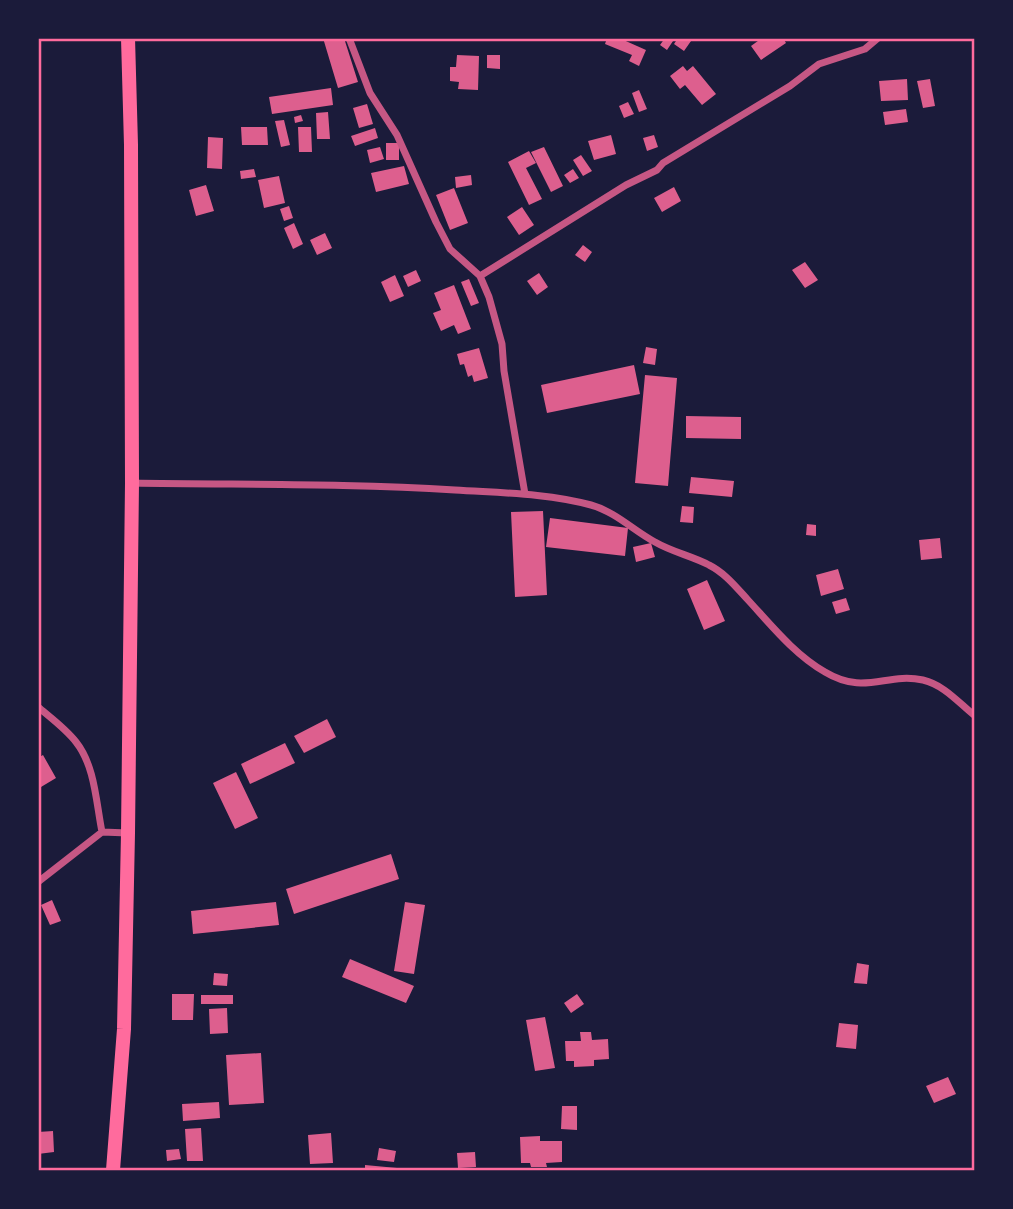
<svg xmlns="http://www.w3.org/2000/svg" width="1013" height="1209" font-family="'Asap Condensed',sans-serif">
<rect width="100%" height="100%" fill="#1b1b3a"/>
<path fill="#dd5f8e" d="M323,38h21l14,44 -20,6z
M607,38h12l27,12 -7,16 -10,-5 3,-6 -27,-11z
M665,38h10l-8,12 -7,-5z
M678,38l13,3 -7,10 -10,-7z
M762,38h21l3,5 -25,17 -10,-14z
M457,55l22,1 -1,34 -20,-1 1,-7 -9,-1v-14h6z
M487,55h13v14l-13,-1z
M683,66l4,5 6,-5 23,28 -14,11 -17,-20 -5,4 -10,-13z
M907,79l1,21 -27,1 -2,-20z
M930,79l5,27 -12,2 -6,-27z
M331,88l2,17 -61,9 -3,-17z
M639,90l8,19 -8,3 -7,-19z
M628,102l6,12 -10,4 -5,-12z
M367,104l6,20 -14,4 -6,-20z
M906,109l2,13 -23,3 -2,-13z
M328,112l2,27h-13l-1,-26z
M301,115l2,6 -8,2 -1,-6z
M284,120l6,25 -9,2 -6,-26z
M241,127h26l1,18h-26z
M298,127h13l1,25h-13z
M375,128l3,10 -23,8 -4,-10z
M611,135l5,19 -22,6 -6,-19z
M654,135l4,12 -11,4 -4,-13z
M208,137l15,1 -1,31 -15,-1z
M386,143h13v17h-13z
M380,147l4,12 -14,4 -3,-13z
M544,147l19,39 -12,6 -20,-40z
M529,151l7,12 -10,5 16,31 -13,6 -21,-43z
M581,155l11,16 -9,5 -10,-16z
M404,166l5,18 -33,8 -5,-19z
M254,169l2,8 -15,2 -1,-8z
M573,169l6,9 -9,5 -6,-8z
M471,175l1,10 -16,3 -1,-11z
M279,176l6,27 -21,5 -6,-28z
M206,185l8,26 -18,5 -7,-26z
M674,187l7,14 -19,11 -8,-14z
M454,188l14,35 -18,7 -14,-35z
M289,206l4,12 -9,3 -4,-12z
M522,207l12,18 -15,10 -12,-18z
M294,223l9,21 -10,5 -9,-21z
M325,233l7,15 -15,7 -7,-15z
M583,245l9,7 -7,10 -10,-7z
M805,262l13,18 -13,8 -13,-18z
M416,270l5,11 -13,6 -5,-11z
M539,273l9,14 -11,8 -10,-14z
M395,275l9,21 -14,6 -9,-20z
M469,279l10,24 -8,3 -10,-24z
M454,285l17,44 -13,5 -4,-9 -13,6 -8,-18 8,-3 -7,-17z
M646,347l11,2 -2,16 -12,-2z
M479,348l9,30 -14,4 -2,-7 -4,2 -4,-13 -4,1 -3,-11z
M634,365l6,29 -93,19 -6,-28z
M645,375l32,3 -9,108 -33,-3z
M686,416l55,1v22l-55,-1z
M691,477l43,4 -2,16 -43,-4z
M682,506l12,1 -1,16 -13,-1z
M543,511l4,84 -32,2 -4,-85z
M550,518l78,10 -3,28 -79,-9z
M807,524l9,1v11l-10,-1z
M940,538l2,20 -21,2 -2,-20z
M651,543l4,14 -19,5 -3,-15z
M838,569l6,20 -23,7 -5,-21z
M707,580l18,41 -21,9 -17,-41z
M846,598l4,12 -14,4 -4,-12z
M327,719l9,18 -32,16 -10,-17z
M285,743l10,20 -45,21 -9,-20z
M43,755l13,23 -15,9 -3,-4v-25z
M236,772l22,46 -23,11 -22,-46z
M391,854l8,25 -105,35 -8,-25z
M52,900l9,21 -11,4 -9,-20z
M276,902l3,23 -86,9 -2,-23z
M405,902l20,3 -11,69 -20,-3z
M350,959l64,27 -8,17 -64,-26z
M857,963l12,2 -2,19 -13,-1z
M214,973l14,1 -1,12 -14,-1z
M172,994h22l-1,26h-21z
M577,994l7,10 -13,9 -7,-10z
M201,995h32v9h-32z
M227,1008l1,25 -18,1 -1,-25z
M545,1017l10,51 -20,3 -9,-51z
M839,1023l19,2 -2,24 -20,-2z
M580,1032h11l1,8 16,-1 1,20 -15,1v6l-20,1v-6h-8l-1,-20h16z
M261,1053l3,50 -35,2 -3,-50z
M948,1077l8,17 -22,9 -8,-17z
M219,1102l1,16 -37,3 -1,-17z
M562,1106h15v24l-16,-1z
M201,1128l2,33h-16l-2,-32z
M53,1131l1,21 -16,2v-22z
M331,1133l2,30 -23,1 -2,-29z
M540,1136v5h22v21l-16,1 1,4h-16l-1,-4h-9l-1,-26z
M379,1148l17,3 -2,11 -17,-2z
M179,1149l2,10 -14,2 -1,-11z
M475,1152l1,15 -18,1 -1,-15z
M365,1165l32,3v2h-32z"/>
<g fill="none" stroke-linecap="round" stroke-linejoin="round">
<path stroke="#c65784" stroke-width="7" d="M349,38l21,55 27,42 39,87 14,27 30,27 9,21 13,47 2,27 21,123
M480,276l146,-91 31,-15 6,-7 127,-77 29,-22 46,-15 13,-11
M132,483c108,2 215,0 323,7 45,3 92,3 136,15 25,7 43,26 64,37 17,10 37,14 54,23 16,8 27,22 39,35 23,25 47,55 77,72 40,24 61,0 98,8 21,5 35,22 51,35
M38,707c13,11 28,22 38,35 19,24 20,60 26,90
M38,882l64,-50 26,1"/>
<path stroke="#ff6b9d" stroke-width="14" d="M113,1170l11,-141 4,-196 4,-350 -1,-338 -3,-107"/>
</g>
<rect width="1013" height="1209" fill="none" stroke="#1b1b3a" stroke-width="80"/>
<rect x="40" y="40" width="933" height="1129" fill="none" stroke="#ff6b9d" stroke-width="2.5"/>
</svg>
